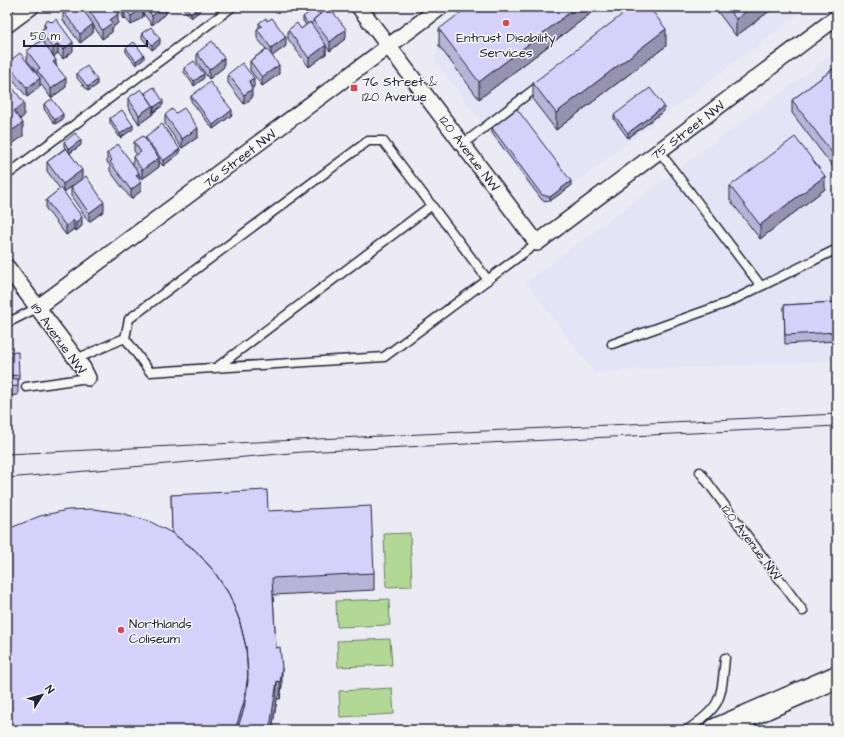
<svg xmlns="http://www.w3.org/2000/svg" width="844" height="737" font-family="'Architects Daughter',sans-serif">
<rect width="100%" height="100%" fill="#ecebf4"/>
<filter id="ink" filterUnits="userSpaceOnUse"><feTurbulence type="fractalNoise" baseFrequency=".025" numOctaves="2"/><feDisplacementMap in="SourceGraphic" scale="8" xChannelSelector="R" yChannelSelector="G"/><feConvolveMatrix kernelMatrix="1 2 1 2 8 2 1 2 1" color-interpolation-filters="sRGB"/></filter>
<g filter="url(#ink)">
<path fill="#e5e3f6" d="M482,7h326l-264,199 -109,-145 3,-21z
M837,51v310l-206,9 -36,4 -69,-92z"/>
<path fill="#b1d894" stroke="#6a7d68" d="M410,533l2,53 -26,1 -2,-53z
M389,599l1,26 -53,2 -1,-26z
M390,639l2,26 -54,2 -1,-26z
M392,688l2,26 -54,3 -1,-26z"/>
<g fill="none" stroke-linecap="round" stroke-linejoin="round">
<g stroke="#22223b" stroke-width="11">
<path id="lane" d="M463,144l78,-60
M659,151l102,135
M7,175l225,-168
M7,323l30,-15
M125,338l4,-19 239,-178h15l105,139
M612,344l115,-41 110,-54
M76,359l49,-21 25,34 234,-15 153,-114
M216,368l216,-163
M26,387l62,-9
M700,472l103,139
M687,730c36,-24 34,-32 38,-72"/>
</g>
<g stroke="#22223b" stroke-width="18">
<path id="street" d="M359,7l178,236 300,-226
M7,25l24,-18
M7,267l76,101 5,10
M37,308l404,-301"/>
</g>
<g stroke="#22223b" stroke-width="25">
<path id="primary" d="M715,730l122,-53"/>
</g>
<use href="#lane" stroke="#f6f6f2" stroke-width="8"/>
<use href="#street" stroke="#f6f6f2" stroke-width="15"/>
<use href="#primary" stroke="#f6f6f2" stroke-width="22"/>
<path stroke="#22223b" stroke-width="1" d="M7,454l830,-40
M7,478l295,-26 535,-26"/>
</g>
<path fill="#b8b4d7" stroke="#22223b" d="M85,7h28l5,16 -6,5v4l-10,7 -9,-14v8l-13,10 -17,-23v-9l22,1z
M115,7h51v7l-14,11 -9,-12v4l-12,8 -6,-7 -2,1z
M182,7h19v3l-10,8z
M599,7l-120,92 -40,-53v-17z
M714,7h61l-39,29z
M320,14l26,24 -16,13 -4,-5v8l-17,13 -21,-28v-9l13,-1 5,-4 -3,-4v-4z
M259,23l27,23 -14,10 7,18 -17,12 -12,-16v-9l16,-12 -9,-11v-9l2,-1z
M44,24l29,27 -10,8 -5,-6 -4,3 2,9 10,22 -15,11 -11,-15v4l-13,10 -20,-25v-9l30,12v-2l-10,-13v-9l14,-10 -1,-1v-9l4,-3z
M142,33l18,11 -8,6 -10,-12z
M666,46l-110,84 -23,-30v-17z
M126,48l18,11 -8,6 -10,-13z
M197,53l27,14 -15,12 -12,-17z
M837,66v98l-4,3 -41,-54v-13z
M184,68l20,10 -10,8 -10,-14z
M77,73l20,12 -9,6 -11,-13z
M228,74l26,13 -3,1 1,10 -8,6 -16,-21z
M7,80l17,36 -4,3 3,17 -12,9 -4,-6z
M145,93l18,12 -9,7 -1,-3v5l-14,10 -11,-17v-9l17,-4z
M191,96l41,19 -19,14 -22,-28z
M44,104l19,15 -8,5 -11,-15z
M664,111l-36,27 -14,-19v-4z
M176,113l22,24 -16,11 -17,-24v-9z
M110,118l23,11 -13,9 -10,-15z
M492,128l79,58 -21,15 -8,-1 -50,-67z
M145,137l35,16 -17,13 -4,-5v6l-17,12 -3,-4v4l2,12 -10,8 -21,-28v-5l-3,-4v-9l26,12v-8l4,-2 -3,-4v-9l11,-3z
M64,142l17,3 -11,8 12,26 -18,13 18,34 -6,5 -2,-2 -8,6 -20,-26v-9l14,-11 -13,-18v-9l18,-14 -1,-2z
M730,186l95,3 -65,50 -30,-39z
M71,187l33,24 -15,11 -18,-26z
M837,284v15l-3,-4v-9z
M837,302v39l-52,3 -1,-39z
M7,353l12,22v5h-1v15l-11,1z
M171,495l97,16 106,62v17l-101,5 3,53 6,37 -2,14h-3l-5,31h-265l165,-197z"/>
<path fill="#9692af" stroke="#22223b" d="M164,7h2v7l-14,11v-9z
M199,7h2v3l-10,8v-4z
M577,7h22l-120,92v-17z
M752,7h23l-39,29v-17z
M143,8v9l-12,8v-9z
M125,9v9l-2,1v-9z
M118,14v9l-6,5v4l-10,7v-9l8,-10z
M93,24v9l-13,10v-9z
M346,29v9l-16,13v-9z
M666,29v17l-110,84v-17z
M286,37v9l-15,11v-9z
M160,39v5l-8,6v-5z
M73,42v9l-10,8v-9z
M58,44v9l-5,4v-9z
M326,45v9l-17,13v-9z
M144,55v4l-8,6v-4z
M224,58v9l-15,12v-9z
M56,60v9l-3,-7z
M279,65v9l-17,12v-9z
M204,74v4l-10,8v-5z
M40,78v9l-13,10v-9z
M66,78v9l-15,11v-9z
M254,78v9l-5,3v-9z
M97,80v5l-9,6v-4z
M252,89v9l-8,6v-9z
M163,101v4l-9,7v-5z
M24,103v13l-10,8v-13z
M153,105v9l-14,10v-9z
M664,106v5l-36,27v-5z
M232,110v5l-19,14v-4z
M63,114v5l-8,5v-4z
M23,123v13l-12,9v-14z
M133,125v4l-13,9v-4z
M198,128v9l-16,11v-9z
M81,140v5l-12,8v-4z
M180,149v4l-17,13v-5z
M837,150v14l-4,3v-13z
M159,158v9l-17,12v-9z
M82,170v9l-19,14v-9z
M139,173v9l-3,-7z
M825,176v13l-65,50v-14z
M571,181v5l-21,15v-4z
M141,182v9l-10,8v-9z
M104,202v9l-15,11v-9z
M82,217v9l-6,5v-9z
M74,220v9l-8,6v-9z
M282,668v17l-2,14v-17z
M248,674v25l-6,31h-7z
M277,681v18l-5,31h-4z"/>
<path fill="#d6d1fa" stroke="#22223b" d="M67,7h14l12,17 -13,10 -17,-23z
M87,7h26l5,7 -8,6 2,3 -10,7z
M121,7h22v1l-12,8 -6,-7 -2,1z
M146,7h18l-12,9z
M186,7h13l-8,7z
M329,7l17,22 -16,13 -17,-22z
M468,7h109l-98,75 -40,-53z
M632,7h17l17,22 -110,84 -23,-30z
M727,7h25l-16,12z
M315,8l5,6 -7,6v2l-2,2 -1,-2 -2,2 -5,-7z
M266,18l1,3 5,-3 14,19 -15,11 -14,-19 5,-3 -3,-3z
M56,19l17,23 -10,8 -5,-6 -5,4 -13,-17 6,-4 -2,-3 2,-4 6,2z
M310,22l16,23 -17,13 -21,-28 9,-7 4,6z
M151,27l9,12 -8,6 -10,-12z
M42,40l14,20 -3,2 13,16 -15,11 -14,-19 3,-2 -13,-17z
M212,41l12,17 -15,12 -12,-17z
M134,42l10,13 -8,6 -10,-13z
M267,49l12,16 -17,12 -12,-16z
M20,53l20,25 -13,10 -20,-25z
M194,61l10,13 -10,7 -10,-13z
M242,63l12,15 -5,3 3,8 -8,6 -16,-21z
M87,66l10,14 -9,7 -11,-14z
M837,66v84l-4,4 -41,-54z
M7,80l17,23 -10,8 9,12 -12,8 -4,-6z
M210,82l22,28 -19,15 -22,-29z
M154,87l9,14 -9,6 -9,-14z
M650,88l14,18 -36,27 -14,-18z
M141,89l12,16 -14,10 -11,-17z
M52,99l11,15 -8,6 -11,-16z
M184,108l14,20 -16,11 -17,-24 7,-6 4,4z
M517,109l54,72 -21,16 -8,-2 -50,-67z
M122,110l11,15 -13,9 -10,-16z
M162,124l18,25 -17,12 -18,-24z
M75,133l6,7 -12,9 -5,-7z
M143,136l16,22 -17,12 -9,-13 8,-5 -7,-10z
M795,137l30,39 -65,49 -30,-39z
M118,144l21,29 -3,2 5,7 -10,8 -21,-28 2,-2 -5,-7z
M66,148l16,22 -19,14 -16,-22z
M86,176l18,26 -15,11 -18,-26z
M61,188l21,29 -6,5 -2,-2 -8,6 -20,-26z
M837,284v6l-3,-4z
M837,302v30l-52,3 -1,-30z
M18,352l1,23 -12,1v-23z
M7,379h11v7l-11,1z
M267,490l1,21 103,-5 3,67 -102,5 4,70 4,-1 2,21 -2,14 -3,-1 -6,40 -3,9h-31l7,-21 4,-28 -2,-34 -7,-28 -10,-25 -16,-24 -18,-20 -23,-17 -1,-38z
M94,509l27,4 28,8 23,12 23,17 18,20 16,24 10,25 7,28 2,27 -4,28 -9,28h-228v-198l6,-5 27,-11 27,-6z"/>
</g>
<g fill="#d1495b" stroke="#f6f6f2" stroke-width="1.5">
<circle cx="506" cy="23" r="4"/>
<rect x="350" y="84" width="8" height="8" rx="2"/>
<circle cx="121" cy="630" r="4"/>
</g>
<g text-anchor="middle" stroke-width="3" stroke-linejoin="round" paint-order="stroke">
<g font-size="13" fill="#22223b" stroke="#f6f6f2" text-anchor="start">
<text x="506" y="42" text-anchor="middle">Entrust Disability<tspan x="506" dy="15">Services</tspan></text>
<text x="362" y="86">76 Street &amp;<tspan x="362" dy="15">120 Avenue</tspan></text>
<text x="129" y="628">Northlands<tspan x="129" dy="15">Coliseum</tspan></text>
</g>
<g font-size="13" fill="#22223b" stroke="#f6f6f2">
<text transform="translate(687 130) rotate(-37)" y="5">75 Street NW</text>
<text transform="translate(470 153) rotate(53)" y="5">120 Avenue NW</text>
<text transform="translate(239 158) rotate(-37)" y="5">76 Street NW</text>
<text transform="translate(59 338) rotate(54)" y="5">119 Avenue NW</text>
<text transform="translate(752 542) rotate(53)" y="5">120 Avenue NW</text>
</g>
</g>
<rect width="844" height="737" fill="none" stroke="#f6f6f2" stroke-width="24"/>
<rect x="12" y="12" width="820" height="713" fill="none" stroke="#22223b" stroke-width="1.5" filter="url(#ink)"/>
<g transform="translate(42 695) rotate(53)" stroke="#f6f6f2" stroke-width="3" paint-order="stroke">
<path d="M0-3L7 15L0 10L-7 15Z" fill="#22223b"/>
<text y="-6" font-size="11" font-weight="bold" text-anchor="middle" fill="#22223b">N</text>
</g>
<path d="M24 40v6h123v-6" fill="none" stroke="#22223b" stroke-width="2"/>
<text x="30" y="40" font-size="12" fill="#22223b" stroke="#f6f6f2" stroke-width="3" paint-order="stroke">50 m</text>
</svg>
